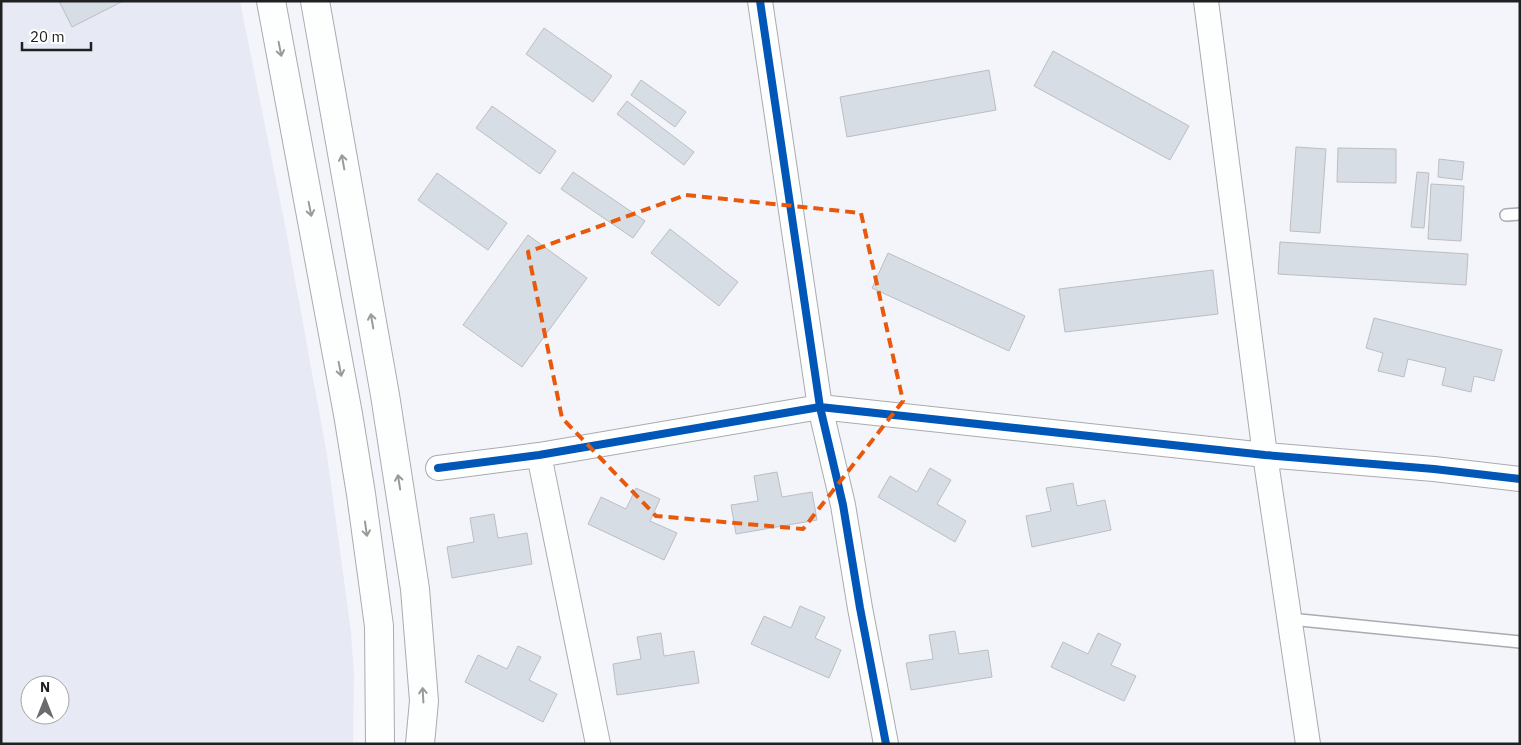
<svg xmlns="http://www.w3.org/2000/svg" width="1521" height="745" font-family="'IBM Plex Sans',sans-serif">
<rect width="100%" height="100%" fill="#f4f5fa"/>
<path fill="#e7e9f4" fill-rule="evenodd" d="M1,1h239l46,229 41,225 24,177 3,43 -1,69h-352zM30,685h30v30h-30z"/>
<path fill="#d6dde4" stroke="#bcbec1" d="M59,1h64l-51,26z
M544,28l68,48 -19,26 -67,-48z
M1053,51l136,75 -19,34 -136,-74z
M989,70l7,40 -149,27 -7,-40z
M641,80l45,32 -11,15 -44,-32z
M627,101l67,51 -10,13 -67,-51z
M492,106l64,45 -16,23 -64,-46z
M1296,147l30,2 -6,84 -30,-2z
M1338,148l58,1v34l-59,-1z
M1439,159l25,3 -2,18 -24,-3z
M573,172l72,49 -12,17 -72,-49z
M1417,172l12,1 -5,55 -13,-1z
M437,173l70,50 -19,27 -70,-50z
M1431,184l33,2 -3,55 -33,-2z
M670,229l68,53 -19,24 -68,-53z
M528,235l59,43 -65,89 -59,-42z
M1280,242l188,12 -2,31 -188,-11z
M888,253l137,63 -16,35 -137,-63z
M1213,270l5,44 -153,18 -6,-43z
M1374,318l128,32 -8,31 -20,-5 -3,16 -29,-7 4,-17 -38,-9 -4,18 -26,-6 5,-18 -17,-5z
M930,468l21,12 -14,24 29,17 -11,21 -77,-45 12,-21 27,16z
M777,472l5,25 30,-5 5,28 -81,14 -5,-29 27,-4 -4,-25z
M1073,483l4,23 28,-6 6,30 -79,17 -6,-31 25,-5 -5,-23z
M636,488l24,11 -10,22 27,12 -13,27 -76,-36 13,-27 25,12z
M494,514l4,24 29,-5 5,31 -80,14 -5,-31 27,-5 -4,-24z
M800,606l25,11 -10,21 26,12 -12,28 -78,-34 13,-28 27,12z
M955,631l4,23 29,-4 4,27 -81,13 -5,-27 27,-4 -4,-24z
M661,633l3,23 30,-5 5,32 -82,12 -4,-31 28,-5 -4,-22z
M1098,633l23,11 -10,21 25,11 -12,25 -73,-34 12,-25 25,12z
M518,646l23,11 -12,23 28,14 -14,28 -78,-40 13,-27 29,14z"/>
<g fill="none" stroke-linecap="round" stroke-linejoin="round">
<g stroke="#ababaf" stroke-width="14">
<path id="service" d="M1506,215l14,-1
M1290,619l230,23"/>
</g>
<g stroke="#ababaf" stroke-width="26">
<path id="minor" d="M760,1l60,406 23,98 17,103 26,136
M1206,1l59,454 43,289
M539,455l59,289
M438,468l101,-13 281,-48 445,48 169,14 86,10"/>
</g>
<g stroke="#ababaf" stroke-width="30">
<path id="secondary" d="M271,1l77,413 13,80 18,132 1,118
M315,1l70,394 30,194 9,112 -4,43"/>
</g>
<use href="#service" stroke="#fdfefe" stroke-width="11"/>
<use href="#minor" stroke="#fdfefe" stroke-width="24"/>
<use href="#secondary" stroke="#fdfefe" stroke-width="28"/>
<g stroke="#fff" stroke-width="11">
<path id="cycleway" d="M760,1l60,406 23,98 17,103 26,136
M438,468l101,-13 281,-48 445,48 169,14 86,10"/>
</g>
<use href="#cycleway" stroke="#0057b8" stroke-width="8"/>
</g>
<defs><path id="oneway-shaft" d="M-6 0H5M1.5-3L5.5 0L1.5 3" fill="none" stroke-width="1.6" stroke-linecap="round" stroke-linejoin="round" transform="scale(1.25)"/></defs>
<g stroke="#9a9a9b">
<use href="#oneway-shaft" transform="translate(280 49) rotate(79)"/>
<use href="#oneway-shaft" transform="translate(343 162) rotate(-100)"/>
<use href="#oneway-shaft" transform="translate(310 209) rotate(79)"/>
<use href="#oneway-shaft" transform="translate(372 321) rotate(-100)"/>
<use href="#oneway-shaft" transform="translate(340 369) rotate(79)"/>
<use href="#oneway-shaft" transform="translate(399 482) rotate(-99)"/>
<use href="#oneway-shaft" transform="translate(366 529) rotate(82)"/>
<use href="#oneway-shaft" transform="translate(423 695) rotate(-93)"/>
</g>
<path fill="none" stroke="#e8590c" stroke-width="4" stroke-dasharray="10 6" stroke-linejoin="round" d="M686,195l175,18 42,188 -100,128 -147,-13 -94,-98 -34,-166z"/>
<rect width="1521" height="745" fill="none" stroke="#202023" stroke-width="5"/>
<g transform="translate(45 700)"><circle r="24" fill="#ffffff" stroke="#a6a6a7"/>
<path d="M0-4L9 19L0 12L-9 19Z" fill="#6a6b6e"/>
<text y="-8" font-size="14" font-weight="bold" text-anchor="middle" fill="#202023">N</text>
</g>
<path d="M22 42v8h69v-8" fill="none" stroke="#202023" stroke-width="2.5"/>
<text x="30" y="42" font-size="15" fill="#202023" stroke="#ffffff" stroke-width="4" paint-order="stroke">20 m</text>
</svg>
